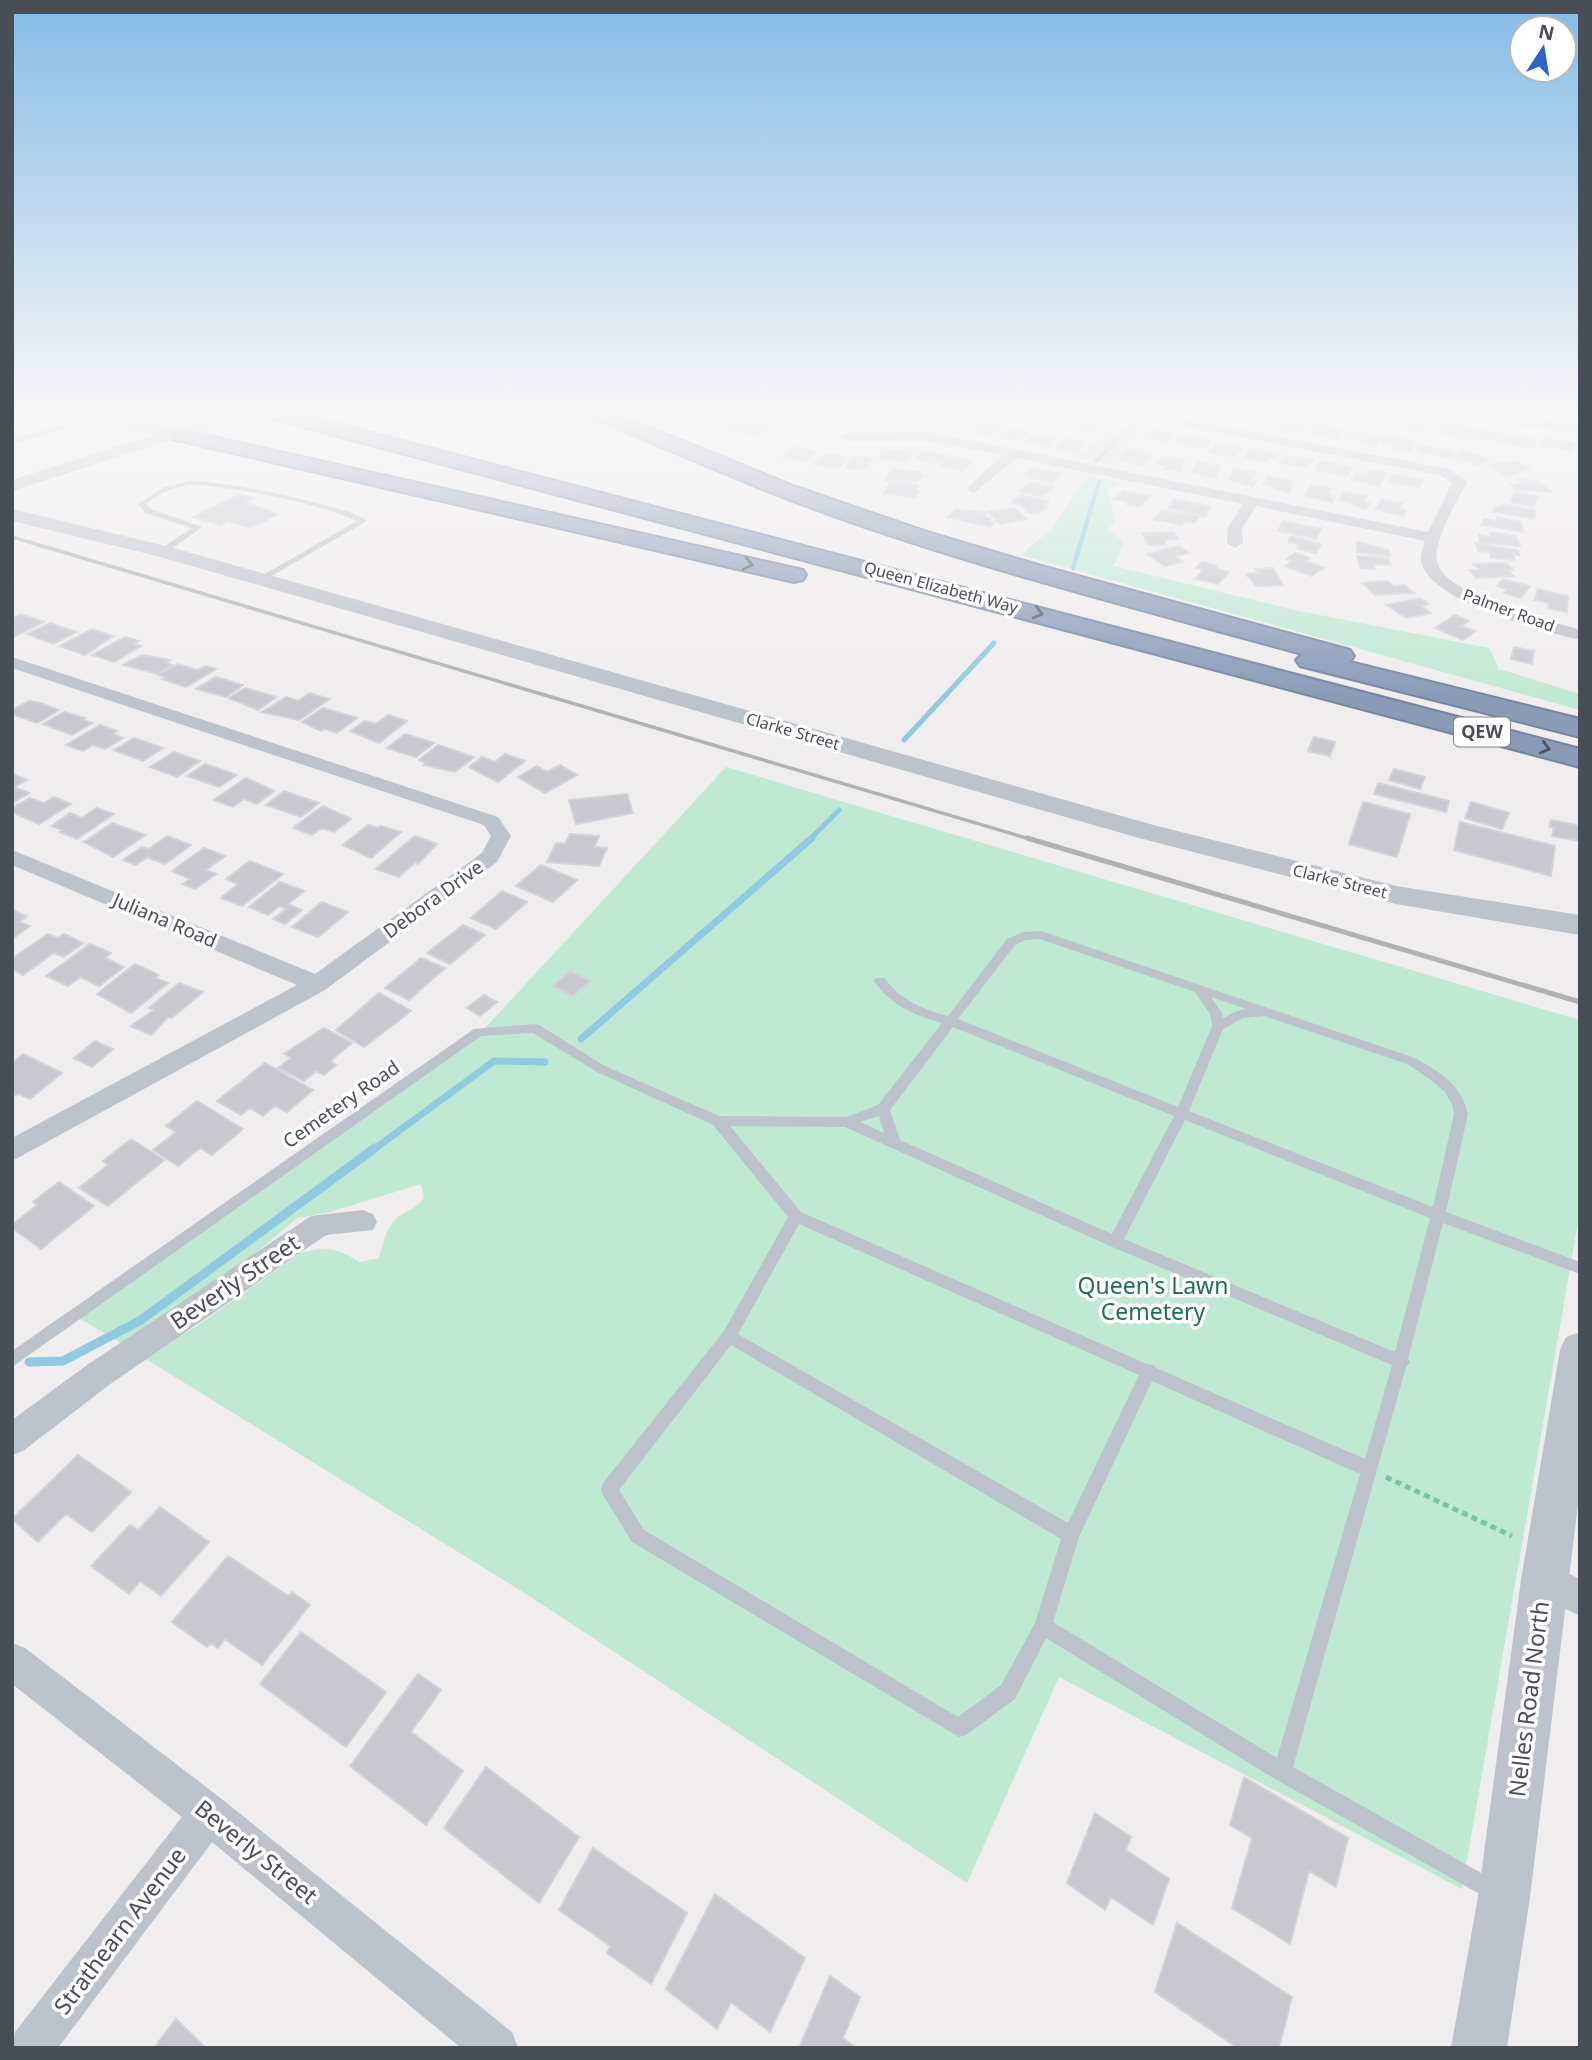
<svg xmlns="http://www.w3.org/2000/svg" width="1592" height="2060" font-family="'Noto Sans',sans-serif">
<rect width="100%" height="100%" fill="#efeded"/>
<path fill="#bfe9d3" d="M850,410h130c-12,5 -19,17 -30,23 -15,8 -101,-7 -125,-6z
M1119,414l31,5 -39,45 -32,-6z
M1089,475l33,8 -15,6 8,32 -7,7 16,14 -10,24 185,45 190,37 10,21 81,25v16l-559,-155 30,-26z
M726,767l854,253v191l-118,678 -403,-212 -92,206 -441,-289 -385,-238 53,-28 107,-75c24,-7 38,-4 59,9l19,-4c4,-12 7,-32 18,-40 10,-8 19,-9 27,-20l-3,-14 -91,28 -33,6 -52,44 -124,81 -49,-29 414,-287z"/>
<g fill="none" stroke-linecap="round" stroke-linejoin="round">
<path stroke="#91c9e1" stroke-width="4.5" d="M1198,416l1,-6
M12,442l69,-21
M1096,461l41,-40
M1073,568l26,-86"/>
<path stroke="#91c9e1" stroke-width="5" d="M904,740l90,-97
M809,840l30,-30"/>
<path stroke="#91c9e1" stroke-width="7" d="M581,1039l231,-201
M373,1150l121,-89 51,1"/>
<path stroke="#91c9e1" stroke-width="9" d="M29,1362l34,-1 78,-41 234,-172"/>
</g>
<path fill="#c7c9cf" stroke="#d1d3d8" stroke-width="2" d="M703,410h95l-41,26 -71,-16z
M1029,410h16l-4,4 10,2 -7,7 -24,-5z
M1213,410h32l-9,11 -14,-2 3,-5 -15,-1z
M1360,410h4l25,4 -4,6 -9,1 -20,-5z
M1546,410h27l6,2 -2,5z
M1250,412l21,4 -5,5 5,1 -4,5 -25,-5z
M1061,413l9,1 -4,4 10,1 -7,7 -16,-3z
M1410,417l18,3 -6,12 -31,-9 3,-4 14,2z
M1082,419h12l15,3 -16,10 -19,-4z
M1282,419l26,5 -6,9 -26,-5z
M983,422l19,3 -9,11 -22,-4z
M1430,422l12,4 2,-3 19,3 -5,10 -18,-3 2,-4 -15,-3z
M1319,424l23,4 -2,11 -27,-4 3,-5 -6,-1 2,-4z
M1466,427l24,4 9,2 -4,8 -34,-4z
M1008,428l22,4 -11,9 -20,-5z
M1148,429l28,5 -11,8 -23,-4z
M1349,429l14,4 17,3 -5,10 -14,-3 -4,-5 -13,-1z
M1035,433l23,4 -9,10 -23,-5z
M1503,434l22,3 11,2 -3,9 -34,-5z
M1181,435l29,5 -5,9 -30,-6z
M1385,435l31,6 -5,11 -14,-2 -3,-5 -13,-1z
M1543,437l32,6 -4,8 -32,-6z
M1064,438l21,4 -9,11 -10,-2 -10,-4z
M1229,444l14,3 -10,10 -24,-5 6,-7 11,2z
M1419,445l34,6 -3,7 -28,-5 -5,-3z
M796,447l11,2 9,3 -12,10 -22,-5z
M1250,448l30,6 -4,5 -7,-1 -3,4 -22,-5z
M1127,449l25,5 -8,11 -25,-5z
M882,451h19l13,1 -7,9 -29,-2z
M1463,451l26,8 -10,6 -27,-7z
M922,452h9l16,4 -10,8 -20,-5z
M824,454h12l10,4 -7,10 -24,-3z
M1286,455l27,5 -7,7 -26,-4z
M854,456l18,2 -7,12 -19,-2z
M951,456l18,4 -3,2 5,1 -8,8 -23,-5z
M1163,456l22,4 -5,6 3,1 -3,5 -15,-3 3,-3 -11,-3z
M1320,461l32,6 -5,9 -32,-6z
M1516,461l14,8 -24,7 -15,-11z
M1198,462l22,4 -4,13 -25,-8z
M1031,468l30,6 -9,10 -23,-7 2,-2 -6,-1z
M892,469l29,3 -1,3h3l-8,8 -30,-3z
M1235,469l22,4 -5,7 5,1 -4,6 -24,-8z
M1370,470l16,3 -7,13 -27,-7 4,-7 11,2z
M1393,474l30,6 -4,8 -30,-6z
M1268,476l24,5 -2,13 -27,-10z
M1519,480l19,1 14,11 -36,-2 -5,-6h12z
M890,482l29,3 -3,5 4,1 -5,6 -31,-3z
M1030,482l24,5 -12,10 -22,-6z
M1311,485l20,3 -3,7 7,2 -3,6 -27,-8z
M1123,491l27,5 -12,11 -11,-2 2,-3 -14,-3z
M1344,492l23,4 -3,6 5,1 -3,6 -27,-9z
M1514,492l24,4 -4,11 -24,-5z
M240,494l14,4 -9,4 33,12 -27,14 -23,-7 -7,4 -28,-8z
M1021,495l28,6 -5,5 4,1 -11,7 -11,-2 2,-3 -16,-7z
M1174,499l37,8 -6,10 -37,-9z
M1382,499l20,4 -3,6 7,1 -3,6 -27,-7z
M1501,504l35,6 -2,9 -41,-7 2,-6 5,1z
M1015,508l11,11 -26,5 -12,-12z
M956,509l30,4 -2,3 7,3 -2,2 6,1 -5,5 -43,-10z
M1161,510l21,4 17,2 -4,7 -10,-2 -3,4 -28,-6z
M1497,517l24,5 2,10 -41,-7 2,-6 12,2z
M1283,521l38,8 -5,10 -38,-8z
M1174,532l4,7 -15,1 3,5h-17l-7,-12z
M1490,532l26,4 4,10 -41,-4v-7l10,2z
M1291,536l16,4 14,4 -5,9 -18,-4 -1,-5 -9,-2z
M1357,542l32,8 1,6 -33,-4z
M1476,543l42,7 1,5 -5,-1 1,6 -24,-2 -1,-6 -12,-1z
M1179,546l10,7 -14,3 8,6 -18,4 -18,-12z
M1295,553l15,5 -4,3 18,7 -13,8 -26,-10 7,-5 -6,-2z
M1357,556l31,2 3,7 -18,-1 2,5 -15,-1z
M1202,562l15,4 -2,2 14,4 -11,12 -23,-5 8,-9 -7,-2z
M1506,563l8,7 -5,1 5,5 -38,2 -7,-8h11l-7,-6z
M1273,568l10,17 -27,1 -10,-12 14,-1 -4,-4z
M1503,579l27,7 -9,12 -17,-5 3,-4 -10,-3z
M1387,581l7,5 11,-1 9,8 -39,2 -13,-12z
M1538,589l30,7 -1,16 -19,-4 1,-5 -15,-3z
M1419,598l10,6 -8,2 10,7 -25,5 -19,-13z
M21,614l23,8 -30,15 -2,-19z
M1455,615l14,6 -8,5 14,5 -12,9 -28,-12z
M50,623l26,9 -23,12 -26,-10z
M92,629l21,7 -28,19 -25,-9z
M125,637l14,4 -5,3 7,2 -27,16 -22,-7z
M1514,647l20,4 -2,13 -21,-5z
M142,655l28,5 -4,3 6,2 -14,9 -35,-9z
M178,664l19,6 9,-4 10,3 -30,18 -24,-8 4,-2 -7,-2z
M216,677l27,8 -17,12 -30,-8z
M245,688l31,9 -18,13 -29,-12z
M310,693l19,6 -30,21 -37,-8 24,-15 12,4z
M29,701l11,2 19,7 -22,13 -25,-9v-4z
M323,708l34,10 -20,15 -12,-4 -4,2 -19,-9z
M64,712l21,6 -3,2 10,3 -20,12 -29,-11z
M388,715l19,6 -28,22 -28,-12 14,-10 11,3z
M100,725l17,6 -5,3 11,4 -18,11 -12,-4 -10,6 -17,-6z
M405,734l29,9 -18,14 -29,-9z
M1314,737l21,5 -5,14 -22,-5z
M134,738l29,10 -20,13 -29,-11z
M438,745l36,12 -19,15 -31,-7 2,-2 -7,-3z
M174,752l26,9 -23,16 -27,-10z
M505,754l20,7 -27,21 -29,-15 13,-10 13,5z
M205,764l32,11 -18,12 -32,-11z
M560,765l17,10 -32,18 -27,-16 19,-11 10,6z
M1394,769l31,8 -5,12 -31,-9z
M12,774l15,6 -13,7 15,6 -17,10z
M246,778l28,13 -17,13 -13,-5 -11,8 -19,-7z
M1378,783l71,18 -3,11 -72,-18z
M284,791l35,12 -18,14 -35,-12z
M627,794l6,19 -57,11 -7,-24z
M54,797l17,7 -32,20 -27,-12v-4l18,-10 14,5z
M1363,802l47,12 -13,43 -48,-13z
M1471,802l38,11 -7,16 -37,-11z
M323,806l28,13 -17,13 -12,-4 -10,7 -19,-7z
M96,808l18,6 -37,25 -18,-7 3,-2 -10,-4 18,-13 12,5z
M1551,820l25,5 4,3v13l-28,-5 2,-8 -5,-1z
M1460,822l95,24 -4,30 -97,-26z
M112,823l33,12 -32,22 -29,-15z
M368,825l10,3 3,-2 20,6 -30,26 -28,-13z
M570,834l29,2 -5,11 13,1 -8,18 -52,-4 9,-19 9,1z
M167,836l24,9 -26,19 -18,-7 -11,8 -13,-5 19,-13 7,2z
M415,836l22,8 -19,20 -3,-2 -16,15 -23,-8z
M204,848l21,8 -19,14 10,4 -21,15 -12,-5 7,-5 -18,-8z
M250,861l33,13 -41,32 -21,-8 17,-14 -12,-5z
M541,865l36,15 -24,22 -37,-16z
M280,882l24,9 -16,13 14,6 -17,14 -12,-5 13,-10 -7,-3 -11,9 -19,-8z
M502,891l25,11 -31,27 -25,-11z
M322,902l26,10 -30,25 -26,-10z
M12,910l15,6 -8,6 11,4 -18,13z
M463,925l22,10 -35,29 -23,-11z
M48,934l10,4 6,-4 19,9 -19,14 -10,-4 -31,22 -11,-6v-10z
M90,944l21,9 -6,5 19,9 -25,19 -19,-9 -12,9 -22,-10z
M421,958l24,10 -36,32 -24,-12z
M135,964l24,11 -4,3 13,5 -37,30 -34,-19z
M570,971l20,10 -17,15 -20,-10z
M179,983l24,9 -31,26 -4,-1 -17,18 -20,-9 23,-16 -5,-2z
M379,993l32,18 -47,36 -28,-17z
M484,995l13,7 -17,14 -13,-8z
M324,1028l28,15 -22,18 6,4 -12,10 -8,-4 -12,10 -26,-13 13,-10 -7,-4z
M95,1041l18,8 -21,18 -18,-9z
M23,1054l39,19 -32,26 -11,-5 -7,2v-33z
M265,1063l48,27 -26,22 -12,-6 -12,10 -13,-8 -9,7 -24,-14z
M197,1101l46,28 -31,26 -12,-7 -22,18 -25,-16 23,-18 -10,-6z
M131,1139l33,21 -56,46 -29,-18 29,-23 -5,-4z
M59,1182l35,24 -53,43 -29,-21v-3l25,-20 -4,-3z
M78,1455l53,37 -39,40 -26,-18 -28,28 -26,-23z
M160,1507l49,35 -48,54 -21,-15 -11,13 -38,-28 39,-41 8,5z
M228,1556l60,40 4,-4 18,13 -48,60 -37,-26 -7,9 -7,-5 -4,4 -35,-25z
M301,1632l85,60 -40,55 -86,-63z
M418,1674l23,16 -30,42 52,39 -37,54 -76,-59z
M486,1767l93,70 -40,66 -95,-75z
M1244,1777l104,61 -12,49 -27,-16 -19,73 -58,-36 20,-70 -22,-13z
M1095,1813l36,24 -5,13 43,29 -16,46 -42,-28 -6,13 -38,-27z
M593,1848l94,65 -36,71 -44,-31 3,-7 -51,-36z
M715,1894l90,64 -35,74 -39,-30 -14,27 -51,-40z
M1177,1923l115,74 -13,51h-41l-83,-56z
M830,1976l30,21 -17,41 13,10h-57z
M176,2019l30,29h-52z"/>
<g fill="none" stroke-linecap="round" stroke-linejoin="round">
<g stroke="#7586a2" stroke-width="4">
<path id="motorway" d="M251,410h33l1296,339v18l-1326,-353z
M579,410h27l190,77 128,44 121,36 305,83 4,6 -4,6 230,57v18l-280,-71 -4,-6 6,-6c-152,-42 -305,-81 -454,-133 -90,-31 -177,-71 -266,-107z
M179,429l615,139 9,2 3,5 -3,5 -9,2 -622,-143 -3,-4z"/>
</g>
<path stroke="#7bc3a6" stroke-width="2.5" stroke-dasharray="3.5 2" stroke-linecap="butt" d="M967,428l28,-18"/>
<path stroke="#7bc3a6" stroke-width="5" stroke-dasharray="6 4.5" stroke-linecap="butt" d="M1386,1477l126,59"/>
<path fill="#bcc3cb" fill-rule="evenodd" d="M190,481c44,2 88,12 130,23 16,4 34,8 47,17l-106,61h-3v-4l99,-57c-37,-16 -79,-24 -119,-31 -17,-2 -36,-7 -54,-4 -14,2 -27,9 -38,18l5,5 51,18 -36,26h-6v-4l32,-21 -47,-15 -7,-9 24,-16z
M1041,931l374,127c25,14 46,26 53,56l-22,98 134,50v12l-137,-51 -35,136 2,3 -4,5 -113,400 206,116 3,7 -3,7 -7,3 -7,-3 -210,-118 -229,-141 -31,61 -49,36 -7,2 -327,-195 -29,-47 -2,-6 2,-6 121,-152 64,-114 -75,-92 -116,-53 -64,-39 -52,3 -469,331v-16l462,-322 61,-5 4,1 66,41 114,50 127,1 32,-12 64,-82c-28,-8 -51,-17 -68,-42l2,-3h8c17,22 37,31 64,38l59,-77 16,-7zM1040,939l155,53 15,22 2,12 -34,81 -220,-88 57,-74 10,-5zM1211,997l35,12 -9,2 -14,7 -1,-5zM1264,1016l143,48 24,16 14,12 7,12 2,10 -21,93 -244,-96 34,-82 20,-11zM953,1027l221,89 -62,118 -212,-94 -10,-30zM879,1116l5,17 -24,-11zM1185,1120l245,98 -35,134 -271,-113zM730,1126l115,1 265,119 282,119 -27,94 -209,-91 -2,-3 -7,-1 -346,-152zM799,1224l340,151 -71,148 -330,-189zM731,1345l330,194 -26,84 -34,62 -43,32 -314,-187 -25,-40zM1152,1381l208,93 -83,284 -224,-136 26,-85z"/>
<path fill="#bcc3cb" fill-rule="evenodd" d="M1110,410h26l313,59 18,13c-9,18 -35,60 -30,80 8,34 112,58 143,68v10c-37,-9 -148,-37 -159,-78 -1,-6 2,-15 4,-21l-169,-35 -14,22 1,15 -8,5 -8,-5 1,-15 15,-24 -227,-46 -42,35 -7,-4 2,-3 34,-31 -75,-14h-82l-7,-4 7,-4h82l25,4 475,95 24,-49 -12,-8 -324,-61z
M1432,410h27l121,14v8l-87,-8z
M12,657l486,160 13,19 -14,26 -172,128 -313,171v-23l285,-153 -285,-120v-15l303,124 167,-121 9,-17 -7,-11 -472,-157z
M363,1210l10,4 4,8 -4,8 -47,5 -217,150 -86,66 -11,4v-35l75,-55 224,-149z
M1544,1562l36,17v37l-48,-24 -6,-12 6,-12z
M12,1643l13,5 198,152 289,232 6,16h-57l-249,-206 -154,206h-46l3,-16 167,-215 -170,-133z"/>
<path fill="#bcc3cb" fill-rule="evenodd" d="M231,410h24l-2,3 -241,78v-11z
M12,509l158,38 987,279 239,60 184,29v20l-184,-31 -257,-66 -982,-282 -145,-35z
M1580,1332v156l-50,409 -23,151h-56l27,-151 43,-317 39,-230 6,-13z"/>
<path fill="#bfc6d2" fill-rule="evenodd" d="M69,410h31l86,21 2,4 -9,6 -107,-27z"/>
<use href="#motorway" fill="#899bb7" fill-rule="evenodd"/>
<path stroke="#b0b2b6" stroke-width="3.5" d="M12,537l1021,303"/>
<path stroke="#b0b2b6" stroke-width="5" d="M1027,838l553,164"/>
</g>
<defs><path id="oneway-chevron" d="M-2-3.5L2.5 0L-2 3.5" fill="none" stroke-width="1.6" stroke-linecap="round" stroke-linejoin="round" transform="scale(1.75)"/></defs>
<g stroke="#4e5662">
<use href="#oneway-chevron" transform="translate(748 564) rotate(13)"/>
<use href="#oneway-chevron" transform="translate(1038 613) rotate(15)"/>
<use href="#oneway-chevron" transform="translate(1545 748) rotate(15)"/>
</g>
<linearGradient id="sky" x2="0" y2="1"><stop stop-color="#85bce5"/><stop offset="0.59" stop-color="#f8f7f7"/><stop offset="1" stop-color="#f8f7f7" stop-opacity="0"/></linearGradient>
<rect width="1592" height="698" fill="url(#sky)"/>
<g text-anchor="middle" stroke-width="7" stroke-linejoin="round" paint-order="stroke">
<g font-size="16" fill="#474e58" stroke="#fff">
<text transform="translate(941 587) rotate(15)" y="6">Queen Elizabeth Way</text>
<text transform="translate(1509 610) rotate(20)" y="6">Palmer Road</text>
<text transform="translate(793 731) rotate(16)" y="6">Clarke Street</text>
<text transform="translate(1340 881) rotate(14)" y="6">Clarke Street</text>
</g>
<rect fill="#fff" stroke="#7e838a" stroke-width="2" x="1454" y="717.5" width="56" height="29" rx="5"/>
<g font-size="18" font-weight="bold" fill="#474e58">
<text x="1482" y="738">QEW</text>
</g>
<g font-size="19" fill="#474e58" stroke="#fff">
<text transform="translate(433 899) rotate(-36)" y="7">Debora Drive</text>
<text transform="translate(165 920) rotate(23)" y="7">Juliana Road</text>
<text transform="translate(341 1104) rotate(-35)" y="7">Cemetery Road</text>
</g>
<g font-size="23" fill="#474e58" stroke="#fff">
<text transform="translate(235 1282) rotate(-34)" y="8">Beverly Street</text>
<text transform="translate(1529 1699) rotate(-83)" y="8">Nelles Road North</text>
<text transform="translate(256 1852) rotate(39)" y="8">Beverly Street</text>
<text transform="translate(120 1931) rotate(-53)" y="8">Strathearn Avenue</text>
</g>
<g font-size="23" fill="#207150" stroke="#fff">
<text x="1153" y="1294">Queen's Lawn<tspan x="1153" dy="26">Cemetery</tspan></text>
</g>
</g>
<rect width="1592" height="2060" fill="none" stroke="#474e58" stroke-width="28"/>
<g transform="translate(1543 49) rotate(12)"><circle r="33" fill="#ffffff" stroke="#b5b8bc" stroke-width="2"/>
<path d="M0-5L12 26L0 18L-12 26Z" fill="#2c62ca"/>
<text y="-10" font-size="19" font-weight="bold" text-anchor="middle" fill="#474e58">N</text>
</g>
</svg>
